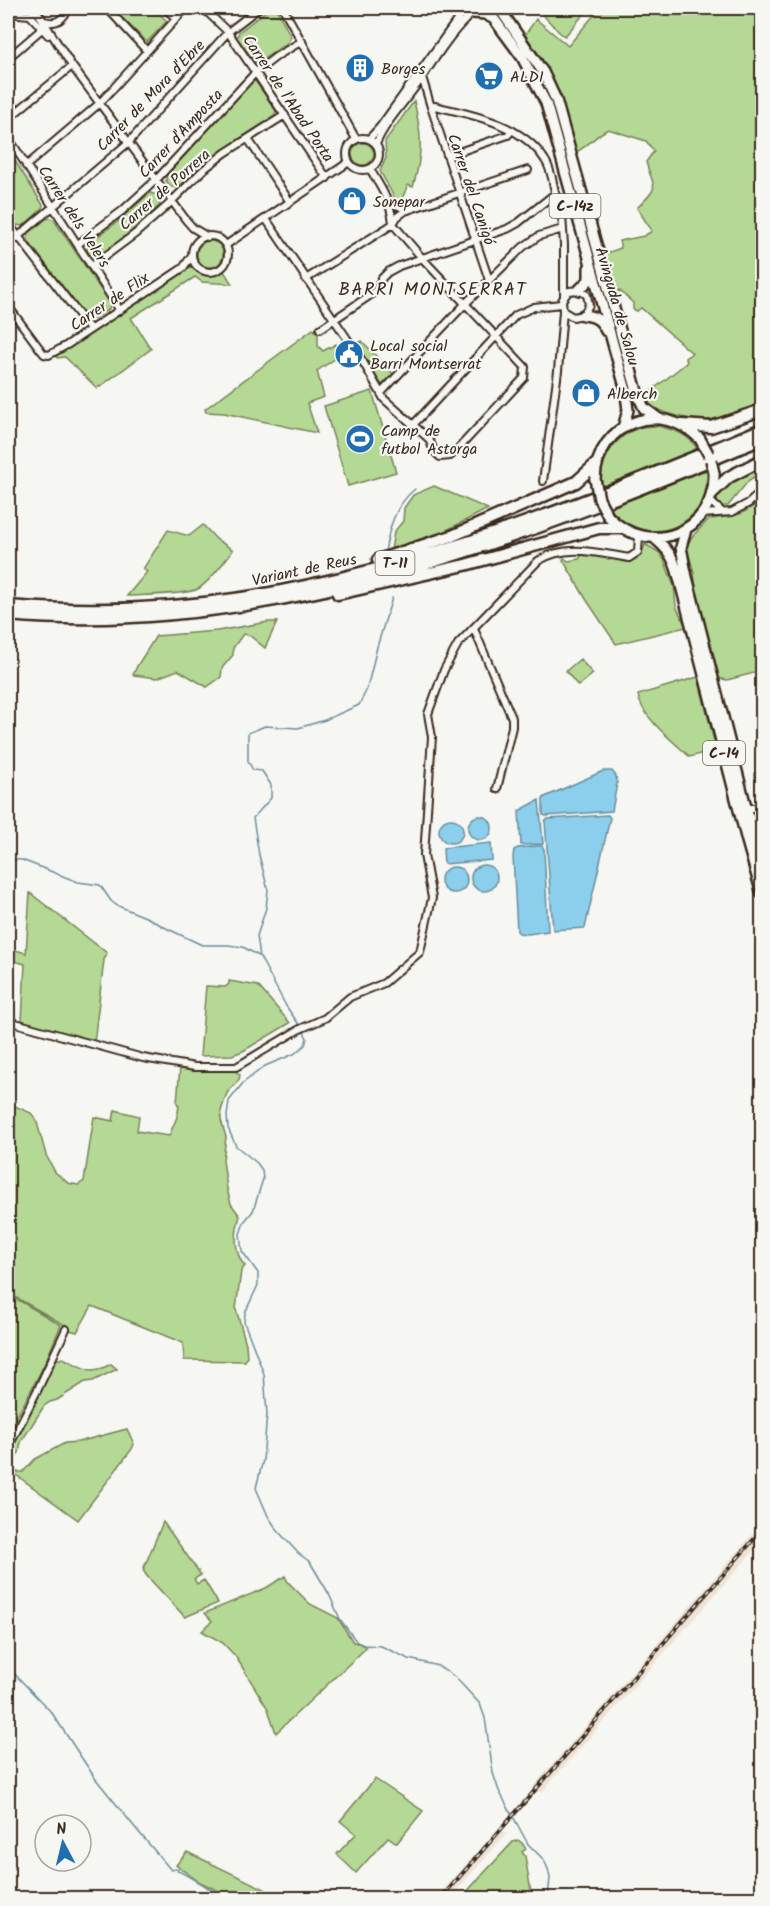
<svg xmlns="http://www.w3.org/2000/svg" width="770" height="1906" font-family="Kalam,sans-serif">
<rect width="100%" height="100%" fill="#f6f6f2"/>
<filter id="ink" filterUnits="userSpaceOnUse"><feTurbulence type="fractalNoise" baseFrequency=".0167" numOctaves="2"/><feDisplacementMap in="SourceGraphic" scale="12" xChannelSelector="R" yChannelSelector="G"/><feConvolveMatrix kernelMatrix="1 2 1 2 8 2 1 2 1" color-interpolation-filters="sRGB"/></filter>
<g filter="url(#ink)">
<path fill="#efe3d5" d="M762,1523v18l-221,252 -8,-6z
M499,1828l7,6 -56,64h-14z"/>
<path fill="#b4d994" stroke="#788259" stroke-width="1.5" d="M112,8h41l14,13 -20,21z
M270,8h6l15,29 -3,5 -29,20h-4l-18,-24 2,-6z
M549,8h40l-24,28 -4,-2 -18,-19z
M600,8h144l18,9v388c-36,12 -52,22 -91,9 -11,-3 -21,-6 -26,-18l41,-33 1,-2 -2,-3 7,-5 -51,-45 -4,3 -4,-2v-6l-14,-13 -5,5 -10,-41 17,-6 -2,-7 25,-5 8,-5 -15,-23c24,-23 17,-18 9,-46l8,-11 -8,-10 -38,-12c-12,6 -19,16 -30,22l-3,-1 -17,-58 -16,-33 -17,-24 11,-16 32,27z
M253,81l3,1 20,29 -2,5 -54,36 -43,36 -5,-1 -6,-6 1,-6z
M414,101c8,34 9,52 -1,86l-5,-2 -7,16 -7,-4 -14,-26 6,-13 -1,-17z
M352 154a11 11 0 1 1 22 0a11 11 0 1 1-22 0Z
M8,150l35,55 -1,4 -19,17 -7,-1 -8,-10z
M150,193l7,2 4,7 -2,4c-17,15 -45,44 -65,51l-5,-3 -2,-5 1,-5 29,-22z
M51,218l3,2 56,83 -1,6 -15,10 -7,-1 -59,-77v-7l18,-15z
M197 254a13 13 0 1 1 26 0a13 13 0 1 1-26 0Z
M190,267l18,8 16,-4 8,13 -30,-2 -7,-5 -64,41 20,31 -49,36 -5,3 -32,-31 -8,1 -2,-3z
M313,329l5,5v12l5,5 13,-7 6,10 -25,17 7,26 -17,6 10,30 -93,-20 -18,-1 -1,-3z
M362,341l31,33 -11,11 -27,-40z
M372,391l24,81 -48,14 -24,-80z
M658,426c16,4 31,8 39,23l-96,38c-2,-26 13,-51 38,-59 6,-2 13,-2 19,-2z
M762,463v14l-5,-2 -8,5 -21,26h-9l-2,-7c8,-18 29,-26 45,-36z
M706,470c2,6 0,12 0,18 -1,11 -7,21 -15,28 -26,23 -60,18 -82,-8z
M434,486l54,23 -53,27 -44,14 3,-18 9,-11 1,-13 9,-13z
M762,498v173l-35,9 -9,-2 -20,-75 -4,-30 -6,-21 -1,-6 4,-8 18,-19c26,-3 34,-2 53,-21z
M203,525l13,14 17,11c-9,12 -22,31 -35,39 -12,6 -56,6 -71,7l20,-24 -4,-3 25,-39 21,6z
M645,544l15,9 4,7 10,26 2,20 10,21 -70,17 -30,-45 -23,-39 1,-2 4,3 11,-2 4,-6 41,7h7l10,-4z
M268,622h9l-12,26 -16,-13 -6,-1 -10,14v7l-11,13 -1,9 -14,10 -29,-17 -21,8 -24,-3 4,-9 19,-30 61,-5z
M580,659l13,15 -15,12 -12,-15z
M698,677l18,72 -26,8c-16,-15 -49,-40 -52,-62z
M30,893l77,60 -3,7 -10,83 -72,-21 3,-58 -17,-5v-11l18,5z
M229,981l29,5 32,37 -47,28 -11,4 -32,1 6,-70 19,1 4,-3z
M180,1066l48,3 7,2 5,4 -1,5 -12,13 -6,18v9l5,17 -3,23 4,29 4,15 9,12c-5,15 -7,37 5,50l-4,5 -5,38 10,35 1,13 -2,4 -61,-1 -1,-17 -91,-37 -15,26 -11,-3 -1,-4 -57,-32v-190l23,10 5,6 10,36 9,17 13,11 10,2 6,-4 10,-64 19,4 2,-11 24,6 -2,15 32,5 8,-19 2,-11 -2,-3z
M8,1294l53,31 -17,40 -36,69z
M63,1358c21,10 27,18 48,6l6,5 -24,12 -8,1 -28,18 -7,2 -6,4 -23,36 -2,11 -4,4 -7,2v-10l47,-89z
M127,1429l7,15 -2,5 -54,71 -66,-48h11l12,-13 30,-16 13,-1z
M163,1522l38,53 -7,4 3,5 7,-4 14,23 -33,14 -39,-42 -3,-5z
M285,1576l3,6 22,22 28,14 15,24 9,2 4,4 -90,85 -8,-24 -32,-52 -13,-14 -21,-12 10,-10 -7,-8 61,-25z
M375,1779l48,32 -26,32 -9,-6 -32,36 -19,-19 19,-20 -16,-13z
M518,1840l4,3 4,6 -4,3 3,4 7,42h-70l9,-11 42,-45z
M187,1852l88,42 -2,4h-40l-35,-17 -22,-16z"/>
<path fill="#8bcfed" stroke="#6b8d9a" stroke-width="1.5" d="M603,771h9l4,5 1,7 -5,28 -66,5 -3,-1v-16l2,-2z
M539,800l4,44 -22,1 -2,-34z
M608,815l2,3 -25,110 -32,2 -8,-109 3,-2z
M468 828a12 12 0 1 1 24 0a12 12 0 1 1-24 0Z
M439 831a12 12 0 1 1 24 0a12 12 0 1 1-24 0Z
M491,843l1,17 -48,4 -1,-16z
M537,846h5l2,3 4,82 -20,3 -9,-1 -2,-2 -4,-74 1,-7 4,-2z
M471 878a13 13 0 1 1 26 0a13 13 0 1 1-26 0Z
M441 880a13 13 0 1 1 26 0a13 13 0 1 1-26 0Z"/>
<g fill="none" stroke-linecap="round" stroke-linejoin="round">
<path stroke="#6b8d9a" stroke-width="1.5" d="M385,552c4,-24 10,-47 30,-63
M8,859l14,1 56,22 22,3 11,16 5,4 32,13 18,10 36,17h26l15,2 16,9
M300,1026l-14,-20 -26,-49 -3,-21 9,-28 2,-18 -9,-35 -6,-37 18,-20v-13l-9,-14 -9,-1 -5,-9v-28l17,-7 33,2 27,-8 34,-15 8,-16 10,-42 15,-49
M303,1030l4,8 -2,7 -11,9 -29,12 -22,17 -14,18 -2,15 1,12 8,18 21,17 5,7 1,9 -10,32 -9,11 -4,12 2,17 16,22v12l-13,28 -1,9 20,52 3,40 -4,46 -7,28 12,28 10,15 20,22 12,9 19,32 11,25 16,22 6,4 19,1 28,13 29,7 18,12 24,26 5,14 8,55 6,18 29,53 16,16 4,9 2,9 -2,20
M8,1667l44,46 43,65 42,52 34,40 5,-1 49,29"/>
<g stroke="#3b2a1e" stroke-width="10">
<path id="minor" d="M107,8l40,43
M164,8l12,10
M203,8l25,24 99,146
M283,8l73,131
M37,11l35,55 114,154 7,8 15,9
M8,13l22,2 3,-2
M30,15l18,20
M44,21c14,4 18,-2 26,-13
M8,58l35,-30
M422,77l9,30 58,173
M431,107l3,-1c40,9 88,18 111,54 7,10 8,25 11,36
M8,119l64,-53
M8,137l111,172
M347 154a16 16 0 1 1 32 0a16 16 0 1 1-32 0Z
M248,139l42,63
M369,139l11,-12 80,-111 3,-8
M376,144c9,-21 26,-39 40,-58 16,-22 36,-57 57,-73
M447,156l61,-21 4,-5
M26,166l74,-63 86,-95
M370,169c10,17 21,33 23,54
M389,202l19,8
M266,219l97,143 21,37 45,40 5,12 6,6 10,-1 5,-4 69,-74 1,-11 -103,-109 -29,-34
M8,223l82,106
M192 254a18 18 0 1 1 36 0a18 18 0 1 1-36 0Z
M78,244l44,-33 35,-32 99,-107 21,-16 25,-15
M8,245l121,-103 99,-110 31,-24
M226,245l123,-83
M92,266l43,-32 32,-28 36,-36 22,-17 60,-38
M306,279l87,-55 4,-7 8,-6 123,-41
M8,306l32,43 4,5 5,1 18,-10 116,-77 9,-13
M320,329l55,-37 7,-14 6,-6 11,-6 108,-37 11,-6 34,-27 8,2 1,2 3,45v51
M381,393l85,-90 57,-56 16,-11 24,-7
M413,425l103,-110 18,-8 27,-3
M543,481l15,-110 5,-60 -1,-11 7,-9 10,-1 8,5 2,10 -6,10 -10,2 -10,-6
M710,501l12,11
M702,514l30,-2 17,-9 13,-12
M474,629l38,89v9l-15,62
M746,808h9l7,3
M8,1021l135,37 52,9h41l62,-37 27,-12 25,-21 34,-14 36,-31 12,-54 -8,-43 8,-118 -4,-23 16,-44 14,-26 80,-83c28,-18 60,-8 91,-3l9,-6 1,-16
M8,1448l30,-59 28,-60"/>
</g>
<g stroke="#3b2a1e" stroke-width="14">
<path id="primary" d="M467,8l6,5 12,1 9,5 28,38 24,46 79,284 3,23 -5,18
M499,8l44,64 13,28 82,295 6,13 15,11
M579,290l10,-10v-12
M583,315c13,1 18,5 23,16
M595,479c2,-57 65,-80 105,-40
M608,516c41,43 108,17 106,-43
M686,529l-5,18 5,26
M654,538c14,11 19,19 24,36"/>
</g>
<g stroke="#3b2a1e" stroke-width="14">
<path id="trunk" d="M686,573l76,296
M678,574l69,267 15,53"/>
</g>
<g stroke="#3b2a1e" stroke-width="15">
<path id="motorway" d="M682,425l29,2 51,-17
M712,493l17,-16 33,-17
M378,560l74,-24 124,-54 20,-18
M338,594l127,-29 134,-37h22
M8,606c77,6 157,4 234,-8 179,-29 354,-99 520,-169
M8,615c263,23 516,-77 754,-176"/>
</g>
<use href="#minor" stroke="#f6f6f2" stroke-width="6"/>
<use href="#primary" stroke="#f6f6f2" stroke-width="9"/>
<use href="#trunk" stroke="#f6f6f2" stroke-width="9"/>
<use href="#motorway" stroke="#f6f6f2" stroke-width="10"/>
<g stroke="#3b2a1e" stroke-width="4">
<path id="rail" d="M441,1898l321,-368"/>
</g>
<use href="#rail" stroke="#f6f6f2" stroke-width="1.5" stroke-dasharray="4.5" stroke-linecap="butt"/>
<g stroke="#3b2a1e" stroke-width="14" stroke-linecap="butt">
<path id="primary-bridge" d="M700,439l9,16
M711,460l3,13
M595,479l4,20 9,17"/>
</g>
<use href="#primary-bridge" stroke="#f6f6f2" stroke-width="9"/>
</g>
</g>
<defs>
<g id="building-disc" transform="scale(1.5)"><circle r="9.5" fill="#1f6fb2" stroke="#f6f6f2"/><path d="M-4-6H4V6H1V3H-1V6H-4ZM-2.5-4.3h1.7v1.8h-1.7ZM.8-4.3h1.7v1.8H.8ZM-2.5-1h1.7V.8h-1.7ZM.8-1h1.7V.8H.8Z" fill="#fff"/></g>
<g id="supermarket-disc" transform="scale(1.5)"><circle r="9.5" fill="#1f6fb2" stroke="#f6f6f2"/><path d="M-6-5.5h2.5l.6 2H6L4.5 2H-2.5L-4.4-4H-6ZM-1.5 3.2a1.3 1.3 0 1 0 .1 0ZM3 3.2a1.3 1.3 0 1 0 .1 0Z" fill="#fff"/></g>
<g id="shop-disc" transform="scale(1.5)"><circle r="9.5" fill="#1f6fb2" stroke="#f6f6f2"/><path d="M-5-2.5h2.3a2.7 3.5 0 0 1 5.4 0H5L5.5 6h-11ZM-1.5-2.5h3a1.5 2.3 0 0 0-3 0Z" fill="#fff"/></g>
<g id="civic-disc" transform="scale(1.5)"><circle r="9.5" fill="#1f6fb2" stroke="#f6f6f2"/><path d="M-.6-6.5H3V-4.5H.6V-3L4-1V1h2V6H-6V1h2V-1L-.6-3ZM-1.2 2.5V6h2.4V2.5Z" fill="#fff"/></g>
<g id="stadium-disc" transform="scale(1.5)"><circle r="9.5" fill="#1f6fb2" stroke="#f6f6f2"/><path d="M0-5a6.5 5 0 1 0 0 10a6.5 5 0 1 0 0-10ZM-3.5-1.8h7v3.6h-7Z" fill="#fff"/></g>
</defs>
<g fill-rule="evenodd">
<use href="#building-disc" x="360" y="68"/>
<use href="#supermarket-disc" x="489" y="76"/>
<use href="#shop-disc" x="352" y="201"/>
<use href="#civic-disc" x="349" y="354"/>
<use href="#shop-disc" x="586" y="393"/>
<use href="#stadium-disc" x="360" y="439"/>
</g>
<g text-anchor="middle" stroke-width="4.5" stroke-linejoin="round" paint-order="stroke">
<g fill="#f6f6f2" stroke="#73675e" stroke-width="1.5">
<rect x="549.5" y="194" width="51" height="24" rx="4.5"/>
<rect x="375.5" y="551" width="39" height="24" rx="4.5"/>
<rect x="703" y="741" width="42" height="24" rx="4.5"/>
</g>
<g font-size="15" font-weight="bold" fill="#3b2a1e">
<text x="575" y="211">C-14z</text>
<text x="395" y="568">T-11</text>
<text x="724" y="758">C-14</text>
</g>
<g font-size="16" fill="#3b2a1e" stroke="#f6f6f2" text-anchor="start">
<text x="381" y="74">Borges</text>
<text x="510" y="82">ALDI</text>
<text x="373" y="207">Sonepar</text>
<text x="370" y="351">Local social<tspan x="370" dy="18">Barri Montserrat</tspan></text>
<text x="607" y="399">Alberch</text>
<text x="381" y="436">Camp de<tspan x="381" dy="18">futbol Astorga</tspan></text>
</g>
<g font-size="16" fill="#3b2a1e" stroke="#f6f6f2">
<text transform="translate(150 95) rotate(-46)" y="6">Carrer de Mora d'Ebre</text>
<text transform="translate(289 98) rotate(56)" y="6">Carrer de l'Abad Porta</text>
<text transform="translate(180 133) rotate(-47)" y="6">Carrer d'Amposta</text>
<text transform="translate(164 189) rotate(-41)" y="6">Carrer de Porrera</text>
<text transform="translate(472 189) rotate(71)" y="6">Carrer del Canigó</text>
<text transform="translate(75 216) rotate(57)" y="6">Carrer dels Velers</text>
<text transform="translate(109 301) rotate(-34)" y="6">Carrer de Flix</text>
<text transform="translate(618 306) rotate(74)" y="6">Avinguda de Salou</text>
<text transform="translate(304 569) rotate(-12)" y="6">Variant de Reus</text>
</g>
<g font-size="18" letter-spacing="1.5" fill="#3b2a1e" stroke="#f6f6f2">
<text x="433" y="295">BARRI MONTSERRAT</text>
</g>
</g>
<rect width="770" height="1906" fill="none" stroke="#f6f6f2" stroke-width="30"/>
<rect x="15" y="15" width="740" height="1876" fill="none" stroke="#3b2a1e" stroke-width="2" filter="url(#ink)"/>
<g transform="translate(63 1843) rotate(353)"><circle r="28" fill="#f6f6f2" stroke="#aba49d" stroke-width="1.5"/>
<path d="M0-4.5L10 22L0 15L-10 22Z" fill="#1f6fb2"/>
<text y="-9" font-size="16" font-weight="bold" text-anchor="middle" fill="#3b2a1e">N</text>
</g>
</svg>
